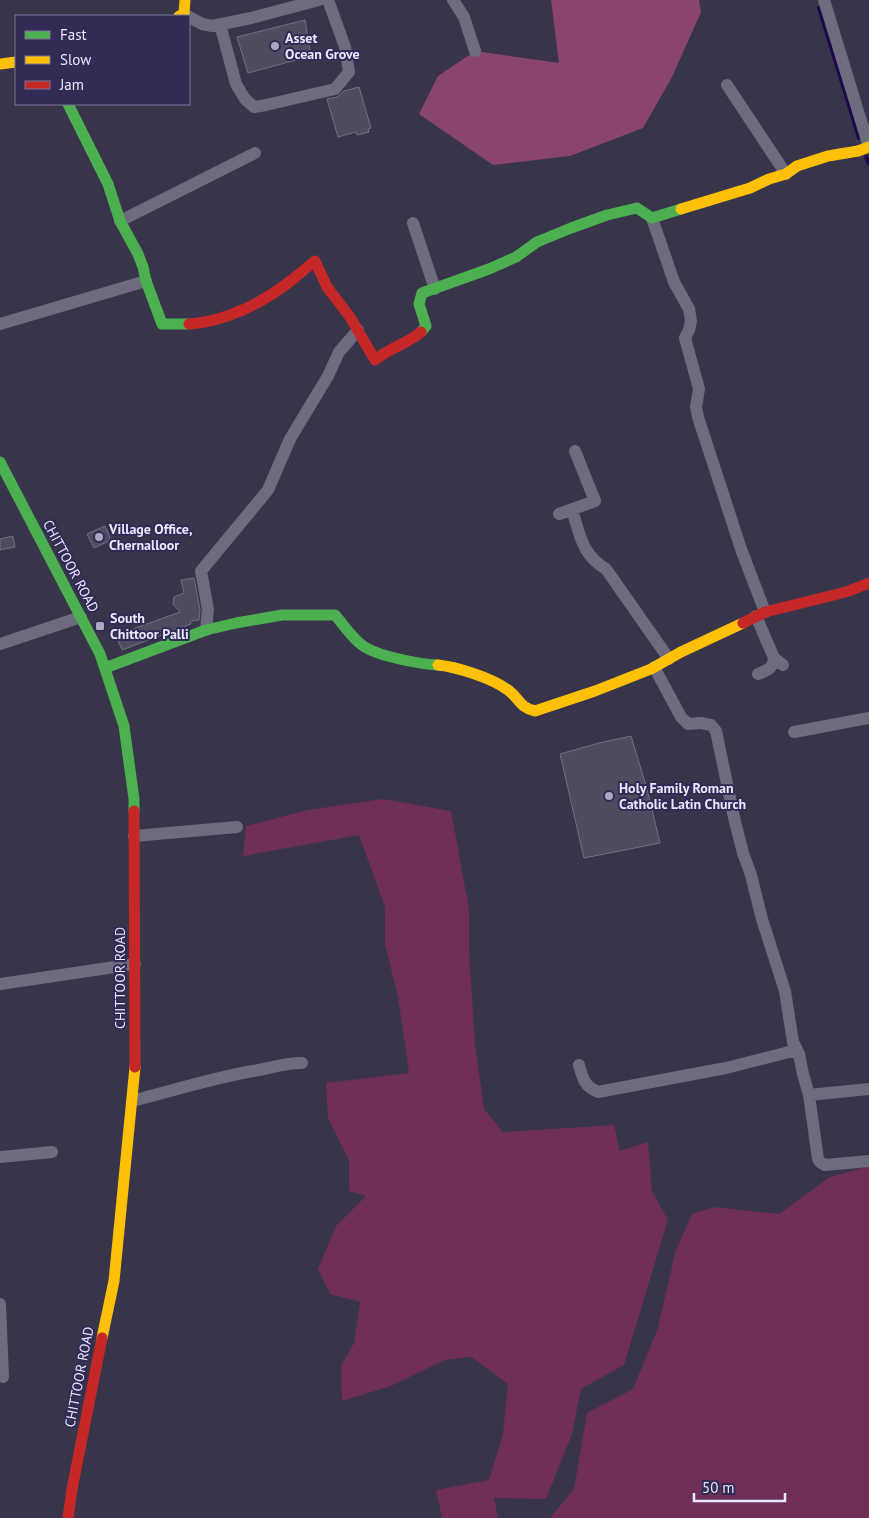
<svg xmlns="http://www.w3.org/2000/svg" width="869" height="1518" font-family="'PT Sans',sans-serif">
<rect width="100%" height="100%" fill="#38354b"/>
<path fill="#6e2e56" d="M383,799l68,12 18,98v44l6,91 9,65 19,23 111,-7 6,26 28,-9 4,49 16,29 -44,145 -43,24 -9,45 -26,65 -52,-1 4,20h-56l-6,-28 53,-10 14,-46 5,-50 -37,-27 -26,3 -54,26 -49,15 -1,-35 13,-23 6,-41 -30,-8 -12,-25 18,-43 30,-30 -17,-5v-30l-21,-43 -2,-35 83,-10 -11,-76 -13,-53v-37l-26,-72 -116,21 3,-30 62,-16z
M869,1166v352h-319l24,-29 13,-76 46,-24 25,-61 17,-75 17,-39 22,-7 65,7 51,-37z"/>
<path fill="#89456e" d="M551,0h148l2,12 -29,65 -29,51 -73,28 -77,9 -74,-51 19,-38 37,-25 84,12z"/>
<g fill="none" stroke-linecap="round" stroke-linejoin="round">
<path stroke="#1f094d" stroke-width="4" d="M819,8l40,130
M866,157l3,7"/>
</g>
<path fill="#4e4c5e" stroke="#727084" d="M305,20l6,36 -63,17 -11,-36z
M359,87l12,41 -3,1 1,3 -12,3 -1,-3 -18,5 -11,-38 10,-2 7,-6z
M105,526l6,14 -17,8 -7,-14z
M13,536l2,11 -15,3v-11z
M194,578l6,32 -1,10 -9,1 1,3 -69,26 -6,-15 64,-23 -7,-8 1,-7 10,-4 -3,-13z
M631,736l16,53 13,54 -76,15 -24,-104 39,-11z"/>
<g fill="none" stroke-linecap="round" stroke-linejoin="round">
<path stroke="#6d6b7e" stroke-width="12" d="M453,0l11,17 11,34
M824,0l45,147
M184,14l18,10 10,2 39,-8 68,-18
M220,24l16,60 9,15 9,8 12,-2 69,-16 14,-17 -4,-25 -17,-47
M727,85l59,89
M652,218l22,64 15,27 2,12 -2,9 -4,8 14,51 -3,18 2,10 43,132 24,63
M120,221l135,-68
M413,223l22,66
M0,324l146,-43
M575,451l20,50 -36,13 13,-4c8,25 10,45 34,59l63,90
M756,616l18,42 9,7
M206,630l2,-21 -7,-38 67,-81 22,-51 38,-63 11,-24 19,-22
M0,644l81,-27
M654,667l27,50 7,7 13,-1 10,2 5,6 19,91 8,31 8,22 11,44 23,72 8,51 6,12 4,20 6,21 9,64 2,3 5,3 44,-4
M758,674c9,-4 15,-5 16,-16
M794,732l75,-14
M134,836l103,-9
M0,984l135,-20
M579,1065c4,14 5,21 19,27l128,-24 71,-18
M809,1095l60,-6
M132,1101c40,-10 80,-23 121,-30 18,-3 30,-8 49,-8
M0,1157l52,-5
M0,1304l3,73"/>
<path stroke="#4caf50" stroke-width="11" d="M68,104l40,80 12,37 18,33 5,13 3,14 16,43h27
M421,332l5,-6 -7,-22 3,-11 67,-24 27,-12 21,-15 34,-14 36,-13 30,-7 15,10 29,-9
M0,462l100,192 24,72 10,73v12
M105,668l101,-38 30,-7 46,-8h53c8,9 17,23 27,30 14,11 57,19 76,20"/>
<path stroke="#ffc107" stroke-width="11" d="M179,16l5,-2 1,-14
M0,64l16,-2
M681,209l69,-21 19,-9 17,-5 11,-8 31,-10 30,-5 11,-4
M438,665c19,2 54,13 70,25 11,8 12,18 27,21l60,-20 56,-22 30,-17 62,-29
M102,1338l12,-57 21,-214"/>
<path stroke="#c62828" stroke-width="11" d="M189,324c35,-2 71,-20 99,-41 9,-7 18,-15 27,-22l12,26 23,30 25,43c14,-12 32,-16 46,-28
M743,623l22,-11 81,-20 23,-9
M134,811l1,256
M68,1518l4,-29 30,-151"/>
</g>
<g fill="#aba9bf" stroke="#312b55" stroke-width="2">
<circle cx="275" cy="46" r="5"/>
<circle cx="99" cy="537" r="5"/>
<rect x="95" y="621" width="10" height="10" rx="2.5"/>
<circle cx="609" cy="796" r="5"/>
</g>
<g text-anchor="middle" stroke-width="4" stroke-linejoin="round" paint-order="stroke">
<g font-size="14" font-weight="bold" fill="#e9e8fe" stroke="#312b55" text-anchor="start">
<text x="285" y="43">Asset<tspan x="285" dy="16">Ocean Grove</tspan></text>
<text x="109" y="534">Village Office,<tspan x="109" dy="16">Chernalloor</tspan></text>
<text x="110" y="623">South<tspan x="110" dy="16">Chittoor Palli</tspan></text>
<text x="619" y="793">Holy Family Roman<tspan x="619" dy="16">Catholic Latin Church</tspan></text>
</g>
<g font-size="14" fill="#e9e8fe" stroke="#312b55">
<text transform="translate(71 566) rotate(62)" y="5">CHITTOOR ROAD</text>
<text transform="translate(120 978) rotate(-90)" y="5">CHITTOOR ROAD</text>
<text transform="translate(79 1377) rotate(-79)" y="5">CHITTOOR ROAD</text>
</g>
</g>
<rect x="15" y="15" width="175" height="90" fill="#312b55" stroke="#7b7799"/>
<rect x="25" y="31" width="25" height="8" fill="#4caf50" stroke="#7b7799"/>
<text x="60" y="40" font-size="15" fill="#e9e8fe">Fast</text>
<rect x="25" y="56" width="25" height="8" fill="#ffc107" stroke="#7b7799"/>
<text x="60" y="65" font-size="15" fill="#e9e8fe">Slow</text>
<rect x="25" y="81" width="25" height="8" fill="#c62828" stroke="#7b7799"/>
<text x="60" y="90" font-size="15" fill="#e9e8fe">Jam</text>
<path d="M694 1493v8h91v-8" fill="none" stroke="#e9e8fe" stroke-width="2.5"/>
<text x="702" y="1493" font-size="15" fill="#e9e8fe" stroke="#312b55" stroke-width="4" paint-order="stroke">50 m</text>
</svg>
